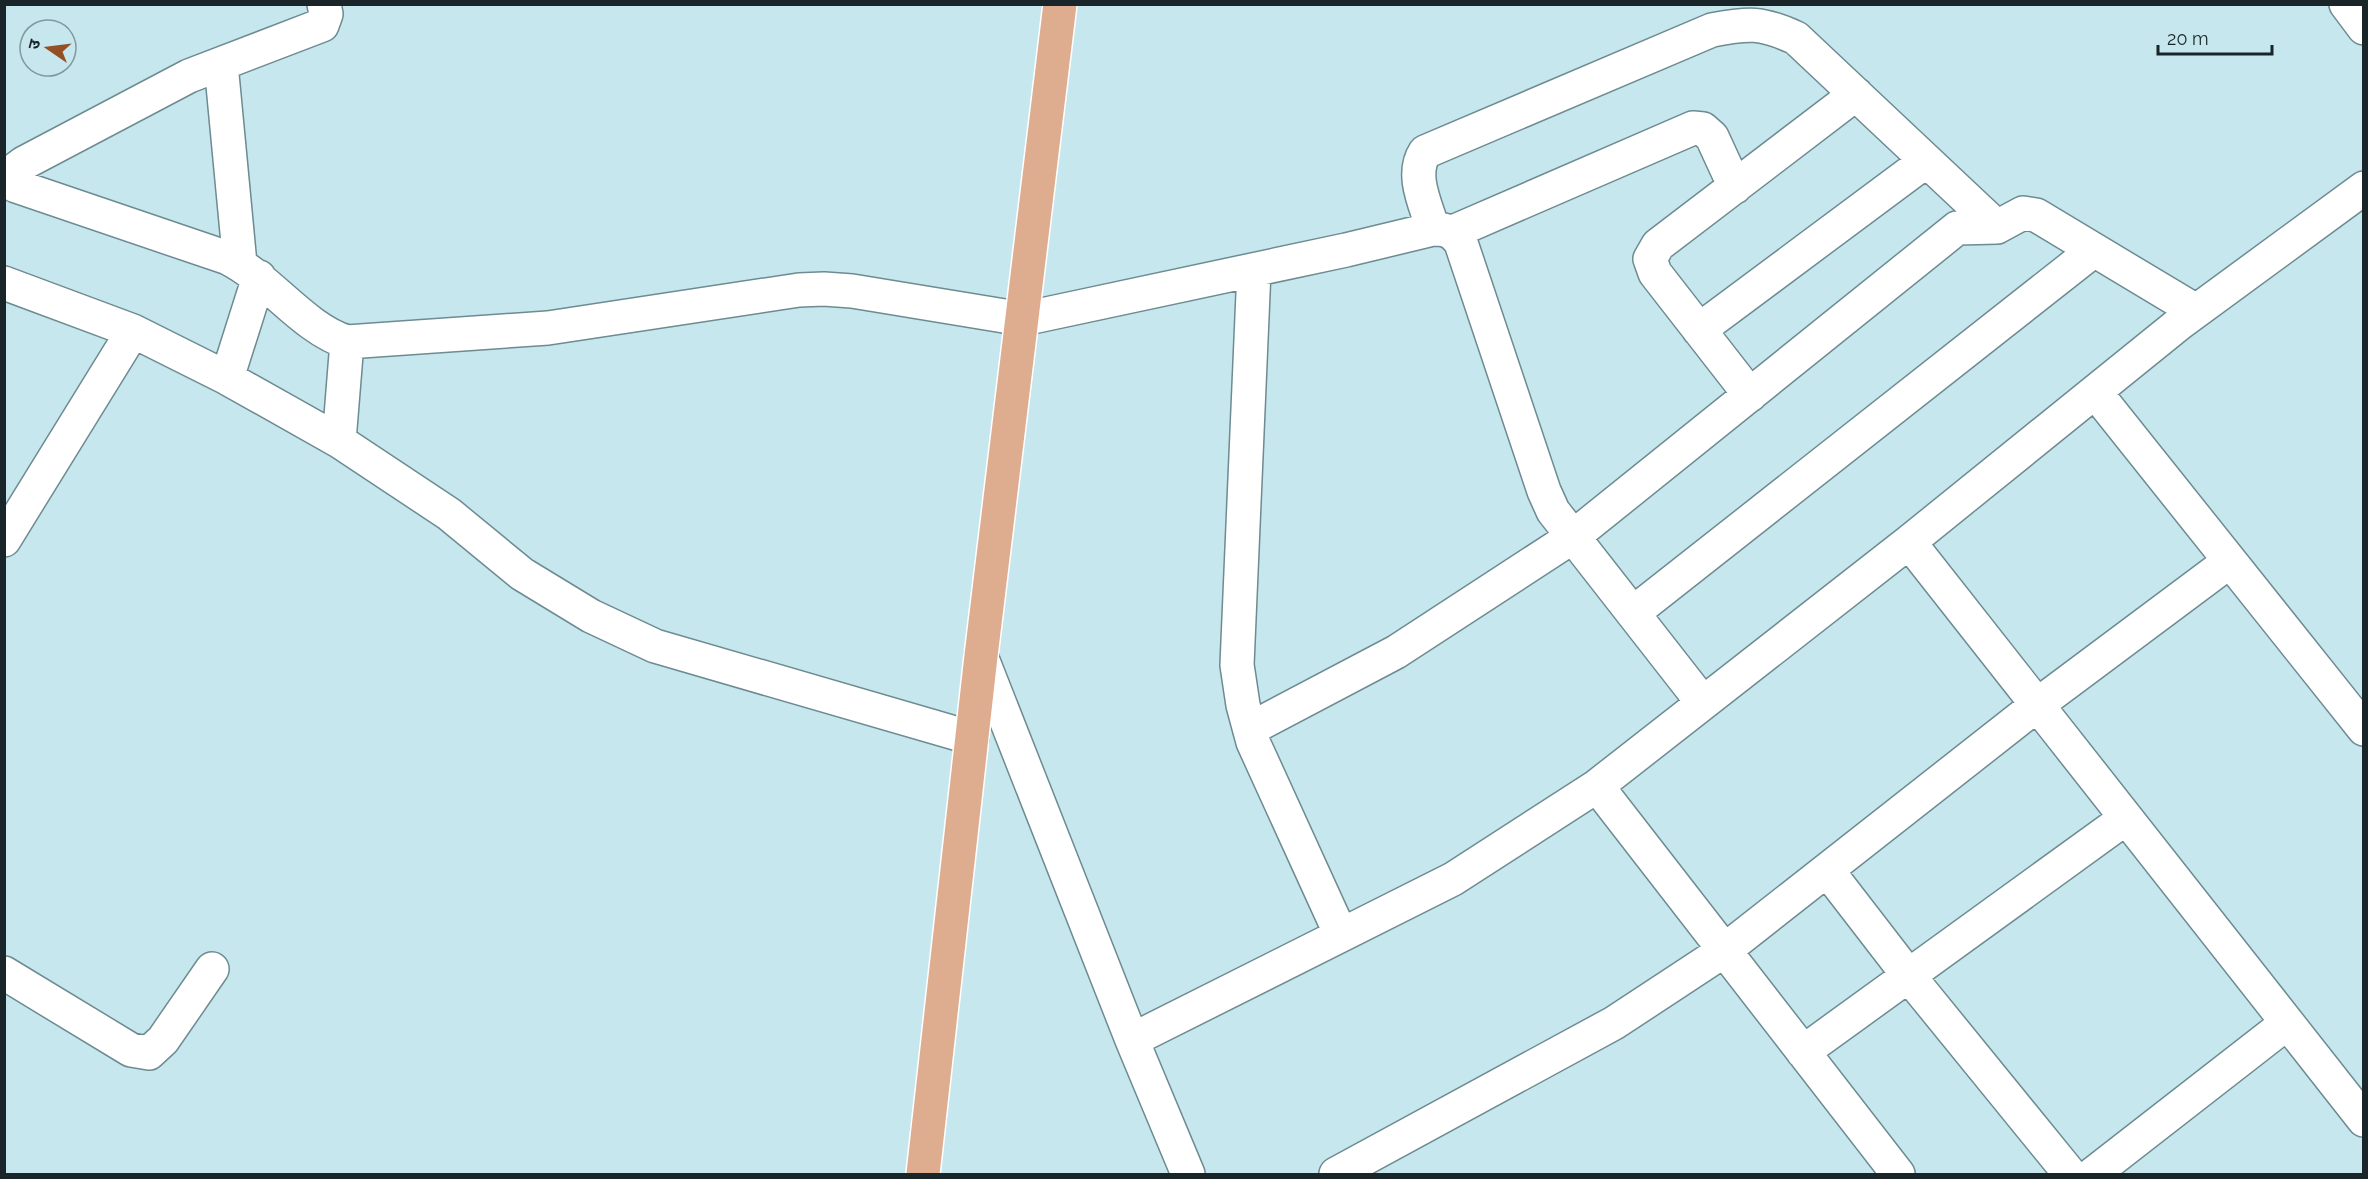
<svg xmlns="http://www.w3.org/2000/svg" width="2368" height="1179" font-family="Raleway,'Noto Sans Devanagari',sans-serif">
<rect width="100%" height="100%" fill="#c6e7ed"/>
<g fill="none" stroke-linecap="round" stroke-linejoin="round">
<g stroke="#6d8b91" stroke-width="36">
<path id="minor" d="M324,4l2,10 -4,11 -133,51 -165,87 -8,6 -3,11 3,6 212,72c43,22 75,70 119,84l201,-14 251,-38 25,-1 28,2 171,28 323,-69 87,-21c15,0 20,3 28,14l83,248 9,20 150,192
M2346,4l18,24
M221,64l19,200
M1433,229c-7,-24 -23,-54 -8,-77l287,-122c37,-7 49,-8 84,8l201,189
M1453,232l240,-104 10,1 9,8 23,50
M1254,270l-17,395 6,40 10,37 88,193
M4,283l129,48 94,47 112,63 110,73 73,60 69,42 64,30 317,92
M1699,330l227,-169
M227,378l32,-101
M2096,393l268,336
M1750,395l-95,-122 -5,-14 8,-14 198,-151
M339,441l8,-99
M4,540l129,-209
M1909,542l455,578
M1633,613l461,-363
M981,656l151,384 56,134
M1250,729l146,-77 178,-116 383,-308 40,-1 26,-14 13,2 160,96
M1597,786l301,388
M1827,870l81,105 162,199
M4,973l127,77 18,3 14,-13 49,-71
M1132,1040l321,-161 144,-93 312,-244 271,-219 184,-135
M1803,1052l323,-234
M1336,1174l278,-151 111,-73 312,-245 193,-144
M2093,1174l194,-151"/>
</g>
<g stroke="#fff" stroke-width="36">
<path id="major" d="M923,1174l58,-518 79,-652"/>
</g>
<use href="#minor" stroke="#fff" stroke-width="33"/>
<use href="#major" stroke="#deac8f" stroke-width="33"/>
</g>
<rect width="2368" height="1179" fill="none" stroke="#192528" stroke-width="12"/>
<g transform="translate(48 48) rotate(284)"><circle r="28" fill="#c6e7ed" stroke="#81999e" stroke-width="1.5"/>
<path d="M0-4.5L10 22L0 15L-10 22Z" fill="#944f25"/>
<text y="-9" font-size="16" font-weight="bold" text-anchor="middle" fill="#192528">उ</text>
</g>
<path d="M2158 45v9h114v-9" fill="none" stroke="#192528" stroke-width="3"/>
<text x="2167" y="45" font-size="18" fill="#192528" stroke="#c6e7ed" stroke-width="4.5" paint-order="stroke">20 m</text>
</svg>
